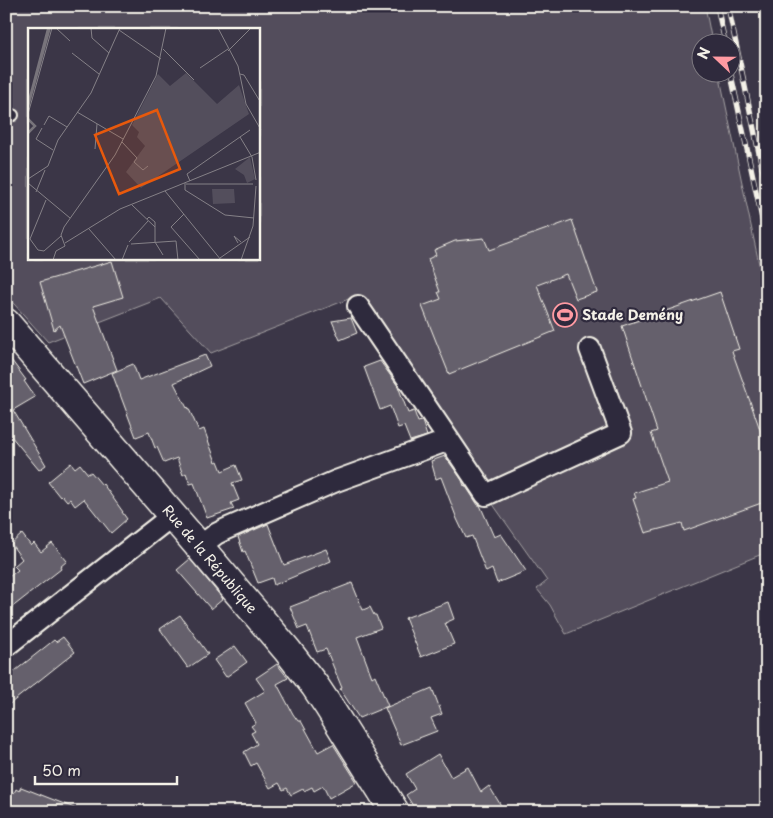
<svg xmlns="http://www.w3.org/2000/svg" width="773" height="818" font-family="'Playpen Sans',sans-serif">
<rect width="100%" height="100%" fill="#3b3647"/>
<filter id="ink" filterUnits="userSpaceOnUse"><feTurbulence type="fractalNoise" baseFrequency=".02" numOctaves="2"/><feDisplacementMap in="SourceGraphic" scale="10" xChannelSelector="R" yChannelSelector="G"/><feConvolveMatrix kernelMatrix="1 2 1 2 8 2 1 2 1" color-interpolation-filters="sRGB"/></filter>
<g filter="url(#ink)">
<path fill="#534e5c" stroke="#a4a0a2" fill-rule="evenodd" d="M6,6h699l7,36h-12v30l19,1 48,229v250l-201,82 -16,-29 -13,-16 10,-8 -98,-139 -98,-144 -140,55 -50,-55 -113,44 -42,-47zM29,29h230v230h-230z"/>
<path fill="#65616c" stroke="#f4f1e8" d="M572,220l25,72 -21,7 -10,-25 -29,11 18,46 -106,43 -27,-68 19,-7 -3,-7h2l-12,-33 8,-4 -2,-5 21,-9 29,-3 5,12z
M112,261l11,36 -30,9 24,64 -34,14 -23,-59 -6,5 -14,-48z
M720,292l19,57 -7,2 34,95 1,55 -83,30 -2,-8 -37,10 -12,-34 3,-1 -2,-5 34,-11 -17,-49 6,-2 -35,-105z
M351,318l6,15 -17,7 -8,-19z
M6,353l20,27 -2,1 11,16 -22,13 33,55 -7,5 -33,-40z
M205,355l5,11 -36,17 13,25 1,-1 11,24 5,-2 12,33 2,-1 4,10 14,-6 6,15 -10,3 7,17 -8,3 3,6 -27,9 -13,-35 -4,1 -4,-11 -3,2 -6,-17 -13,5 -7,-16 -2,1 -6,-16 -13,5 -24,-64 21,-9 6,16z
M380,361l18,25 10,27 6,-2 4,11 3,-1h1l5,15 -17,5 -6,-15 -6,2 -8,-22 -10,4 -16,-43z
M445,456l17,24 2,6 1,-1 13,20h2l14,32 7,-3 25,37 -29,12 -5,-14 -6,3 -14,-36 -6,2 -9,-19 -16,-42 -5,2 -5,-18z
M71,463l4,5 5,-4 8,10 3,-2 11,13 1,-1 20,28h-1l5,7 -16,14 -27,-34 -9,7 -5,-7 -3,2 -5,-6 -2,2 -12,-15z
M268,524l16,41 42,-16 5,12 -57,24 -2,-7 -14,5 -13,-32 -2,1 -5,-15z
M22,534l9,12 3,-3 7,9 11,-9 15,18 -7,6 1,2 -55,43v-33l12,-9 -4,-4 8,-7 -11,-15z
M190,559l33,40 -12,10 -34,-39z
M352,583l11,27 7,-3 4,8h2l5,13 -24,9 15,40 3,-2 13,31 -29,12 -19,-29 2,-1 -16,-39 -9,3 -10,-26 -8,3 -9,-22z
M448,602l6,17 -9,4 9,21 -33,13 -16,-39z
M180,615l28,39 -20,14 -28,-39z
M63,637l12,15 -69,55v-29l48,-38 2,2z
M235,646l12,16 -21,15 -12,-17z
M277,664l11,14 -11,6 16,30 5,7h3l17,31 15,-8 24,38 -28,16 -6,-12 -9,5 -2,-4 -8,4 -1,-2 -12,6 -4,-7 -4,2 -4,-7 -9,5 -14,-25 -5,3 -7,-14 13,-8 -6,-11 4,-2 -4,-5 5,-3 -11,-20 20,-12 -9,-13z
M432,688l10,26 -11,4 6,13 -36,14 -16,-37z
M438,754l13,23 17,-10 13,25 8,-6 16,26h-88l-11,-17 9,-6 -9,-15z
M21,787l61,24 -1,1h-75v-5l6,-15 2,1 2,-4 3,2z"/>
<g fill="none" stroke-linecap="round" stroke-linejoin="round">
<g stroke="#f4f1e8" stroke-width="14">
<path id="service" d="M6,117l7,-2"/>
</g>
<g stroke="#f4f1e8" stroke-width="24">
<path id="minor" d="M358,306l91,134
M199,547l17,-13 10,-5 110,-48 113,-41 37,55 135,-62 -31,-84
M6,646l167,-131"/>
</g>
<g stroke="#f4f1e8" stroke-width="31">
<g id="secondary">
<path id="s1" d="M6,323l185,214 96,113 28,36 14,21 66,105"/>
</g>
</g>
<use href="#service" stroke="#2f2a3d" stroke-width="10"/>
<use href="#minor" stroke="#2f2a3d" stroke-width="20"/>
<use href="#secondary" stroke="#2f2a3d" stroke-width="28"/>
<g stroke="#f4f1e8" stroke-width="5.5">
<path id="rail" d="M717,6l8,36
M728,6l39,185
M730,70l37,172"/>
</g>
<use href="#rail" stroke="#2f2a3d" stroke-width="4" stroke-dasharray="11" stroke-linecap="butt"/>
</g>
</g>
<defs>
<g id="stadium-ring" transform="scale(1.25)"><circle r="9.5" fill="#2f2a3d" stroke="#ff9aa2" stroke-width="1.5"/><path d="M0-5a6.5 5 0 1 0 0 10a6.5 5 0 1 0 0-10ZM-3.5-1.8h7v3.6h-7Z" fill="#ff9aa2"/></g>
</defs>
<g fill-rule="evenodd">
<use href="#stadium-ring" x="565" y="315"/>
</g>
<g text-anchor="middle" stroke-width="4.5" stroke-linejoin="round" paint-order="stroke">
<g font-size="14" font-weight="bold" fill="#f4f1e8" stroke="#2f2a3d" text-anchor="start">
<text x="582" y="320">Stade Demény</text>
</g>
<g font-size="14" fill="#f4f1e8" stroke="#2f2a3d">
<text dy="5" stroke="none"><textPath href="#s1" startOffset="312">Rue de la République</textPath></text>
</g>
</g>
<g transform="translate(28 28)">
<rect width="232" height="232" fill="#3b3647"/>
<path d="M158,45l31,31 22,-19 10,29 -108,74 -15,-16 19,-26 -8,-9 2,-5 -7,-7 26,-51 12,12zM222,129l5,22 -8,4 -3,-8 -9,-6zM184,161h22l1,14 -22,1z" fill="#534e5c"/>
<path d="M19,0h4l-23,83v-11z" fill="#78747b"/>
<path fill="none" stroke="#78747b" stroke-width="2.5" d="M0,91l7,7 -7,7"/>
<path fill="none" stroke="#858187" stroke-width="1" d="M28,0l14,13M63,0l1,10 17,15M190,0l20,38 8,38 15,26M91,2l42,29M135,21l31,31M200,23l23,-23M44,25l27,21M172,40l28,-19M212,46l4,1 17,28M49,84l46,27M0,86l24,-86M16,97l5,-9 18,11M14,100l-6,11 17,11M212,109l12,20 4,23M94,114l15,16 -3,4 9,8 5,-4M67,121l2,-25M0,151l20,-13 10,-26 33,-47 29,-65M162,153l-3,-7 63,-44M0,155l42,35M156,156h69M157,157v5l40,25 29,3M137,163l56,69M8,164l9,-22M18,172l-16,39 8,11 6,1 17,-15M104,177l23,22M156,186l-13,13 29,33M119,191l2,-2 6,5v20l8,13M61,201l27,31M101,214l19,-21M37,215l55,-34 141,-57M210,215l-4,-7 7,6M103,216l45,-3 2,19M192,230l30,-21M25,232l3,-9 9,-5 -4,-11 3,-8 51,-72 41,-79 10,-48M94,232l6,-15M213,232l12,-34 3,-40"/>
<path fill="#e8590c" fill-opacity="0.15" stroke="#e8590c" stroke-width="2.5" d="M129,82l23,59 -61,25 -24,-59z"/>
<rect width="232" height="232" fill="none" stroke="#f4f1e8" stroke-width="2.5"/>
</g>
<rect width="773" height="818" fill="none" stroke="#2f2a3d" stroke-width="25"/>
<rect x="12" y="12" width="748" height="793" fill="none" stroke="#f4f1e8" stroke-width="2" filter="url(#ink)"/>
<g transform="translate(716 58) rotate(292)"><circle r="24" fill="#2f2a3d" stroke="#7e7a81"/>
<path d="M0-4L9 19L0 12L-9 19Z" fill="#ff9aa2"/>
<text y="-8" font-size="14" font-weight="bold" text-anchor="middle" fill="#f4f1e8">N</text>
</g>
<path d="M35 776v8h142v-8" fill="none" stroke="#f4f1e8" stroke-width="2.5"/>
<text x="42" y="776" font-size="15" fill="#f4f1e8" stroke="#2f2a3d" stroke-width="4" paint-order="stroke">50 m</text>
</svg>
